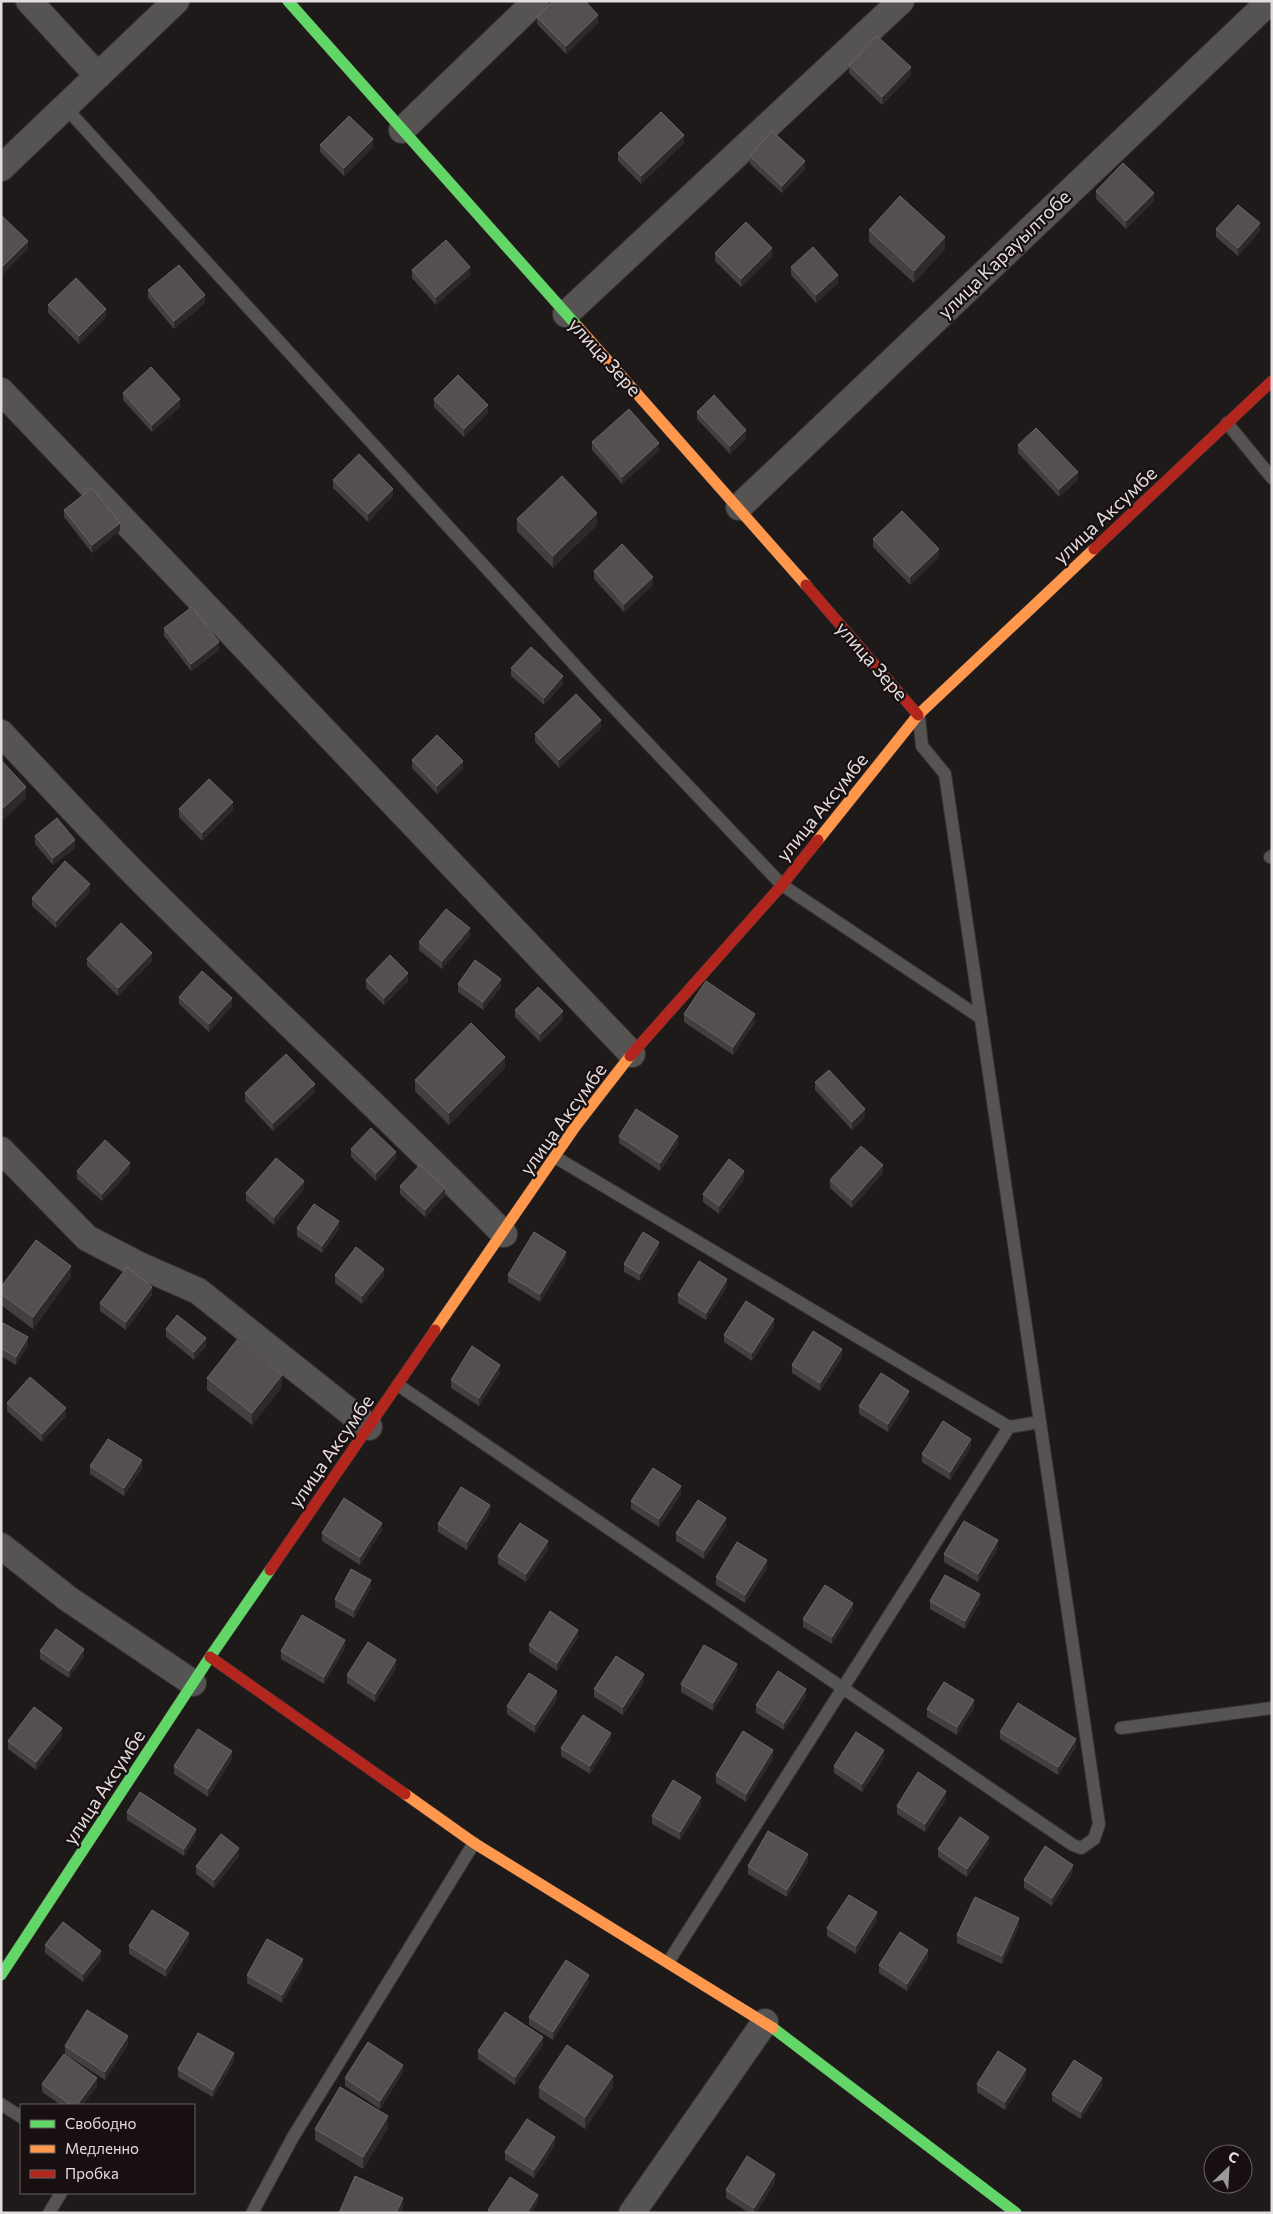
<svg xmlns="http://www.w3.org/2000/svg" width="1273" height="2214" font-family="Commissioner,sans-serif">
<rect width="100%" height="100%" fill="#1f1a1a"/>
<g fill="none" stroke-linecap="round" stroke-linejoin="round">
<g stroke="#383434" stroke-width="14">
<path id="lane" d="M65,107l538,589 179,189 199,133
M1227,423l45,55
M1270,857l2,-1
M555,1157l454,270 -340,534
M398,1385l675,460 8,3 13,-9 5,-15 -154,-1050 -23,-28 -3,-29
M1009,1427l31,-5
M1121,1728l151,-20
M1,2104l20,13
M49,2213l12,-20
M252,2213l41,-76 181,-294"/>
</g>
<g stroke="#383434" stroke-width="28">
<path id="street" d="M29,1l69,75
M402,130l134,-129
M1,168l175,-167
M566,314l335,-313
M1,391l631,663
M739,507l531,-506
M1,733c52,55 103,111 157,164 114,113 233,221 346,337
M1,1150l86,88 52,27 59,26 171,136
M1,1546l66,52 126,85
M632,2213l133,-191"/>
</g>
<g stroke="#383434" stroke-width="12">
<path id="fast" d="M288,1l290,326
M1,1975l209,-318 60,-87
M773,2028l243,185"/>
</g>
<g stroke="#383434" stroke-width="12">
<path id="slow" d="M578,327l228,258
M818,840l100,-125 176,-166
M435,1330l140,-203 55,-71
M405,1794l69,49 299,185"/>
</g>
<g stroke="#383434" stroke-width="12">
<path id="jam" d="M1094,549l178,-168
M806,585l112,130
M630,1056l152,-171 36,-45
M270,1570l165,-240
M210,1657l195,137"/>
</g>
<use href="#lane" stroke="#565353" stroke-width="12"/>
<use href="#street" stroke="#565353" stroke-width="26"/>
<use href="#fast" stroke="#63d668" stroke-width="11"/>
<use href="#slow" stroke="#ff974d" stroke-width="11"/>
<use href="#jam" stroke="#b3261e" stroke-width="11"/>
</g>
<path fill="#433f3f" d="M537,17l61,6 -32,31 -29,-30z
M849,65l62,10 -29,30 -33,-32z
M684,143l-43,41 -23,-23v-8z
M320,145l53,2 -29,29 -24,-24z
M750,156l55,13 -23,24 -32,-29z
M1096,191l58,10 -28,28 -30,-30z
M1216,229l44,2 -22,25 -22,-19z
M869,230l76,19 -31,34 -45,-41z
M715,253l57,3 -31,31 -26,-26z
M791,267l47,16 -22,20 -25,-28z
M412,270l58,5 -34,30 -24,-27z
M148,290l57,13 -31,26 -26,-31z
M48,305l58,12 -27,27 -31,-31z
M123,393l57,14 -28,25 -29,-32z
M434,399l54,14 -24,24 -30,-30z
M697,412l49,26 -16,16 -33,-35z
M592,442l67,9 -37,33 -30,-34z
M1018,445l60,35 -19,17 -41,-44z
M333,480l60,16 -25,26 -35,-34z
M64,510l56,21 -28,22 -28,-36z
M517,519l80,6 -44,43 -36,-37z
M873,539l66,18 -29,28 -37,-38z
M594,571l59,14 -29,27 -30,-33z
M164,628l55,22 -28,21 -27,-35z
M511,668l52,16 -19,21 -33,-29z
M601,728l-42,40 -24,-26v-8z
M412,760l51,9 -26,25 -25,-26z
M179,809l54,1 -31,31 -23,-24z
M35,836l40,12 -22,17 -18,-21z
M90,892l-34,36 -24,-22v-8z
M470,936l-28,33 -23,-19v-8z
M87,959l65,2 -34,35 -31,-30z
M366,980l42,1 -24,24 -18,-17z
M458,984l43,3 -18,23 -25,-18z
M179,997l53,9 -23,26 -30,-28z
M515,1010l48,9 -23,23 -25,-25z
M684,1014l71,8 -22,33 -49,-33z
M505,1068l-56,57 -34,-34v-11z
M815,1082l50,35 -13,13 -37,-40z
M315,1092l-42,39 -28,-30v-8z
M619,1136l59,8 -18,27 -41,-28z
M351,1149l45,10 -20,22 -25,-24z
M77,1171h53l-28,30 -25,-22z
M883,1173l-31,35 -22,-20v-8z
M744,1179l-25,35 -16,-12v-8z
M400,1186l45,10 -20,21 -25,-23z
M304,1189l-30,36 -28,-24v-8z
M297,1228l42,1 -17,24 -25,-17z
M659,1250l-19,31 -16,-9v-8z
M566,1260l-26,42 -32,-20v-7z
M335,1275l49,1 -22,28 -27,-21z
M71,1277l-38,52 -32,-24v-18z
M727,1287l-21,33 -28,-17v-8z
M152,1295l-26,35 -26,-19v-8z
M1,1326l27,19 -12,20 -15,-9z
M774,1327l-22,34 -28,-19v-7z
M166,1329l40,17 -12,14 -28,-23z
M842,1357l-22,34 -28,-18v-8z
M500,1373l-21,33 -28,-18v-8z
M207,1378l75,9 -30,38 -45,-35z
M909,1399l-21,33 -29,-18v-8z
M7,1403l59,13 -24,26 -35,-31z
M971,1447l-21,33 -28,-18v-8z
M90,1466l52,2 -18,28 -34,-22z
M681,1494l-22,33 -28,-18v-8z
M490,1513l-23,37 -29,-18v-8z
M726,1526l-22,33 -28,-18v-8z
M382,1530l-22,35 -38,-24v-8z
M998,1548l-20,34 -34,-20v-8z
M548,1549l-22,33 -28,-18v-8z
M767,1568l-22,35 -29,-18v-8z
M371,1588l-17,30 -19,-11v-8z
M930,1601l50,1 -15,27 -35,-20z
M853,1611l-21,33 -29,-17v-8z
M578,1637l-21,34 -28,-19v-7z
M345,1648l-21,36 -43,-25v-8z
M40,1651l44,6 -15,21 -29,-19z
M396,1668l-21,34 -28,-19v-8z
M737,1672l-24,39 -32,-19v-8z
M644,1682l-21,33 -29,-18v-8z
M806,1697l-22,33 -28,-17v-8z
M557,1699l-22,34 -28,-19v-8z
M974,1708l-17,27 -30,-18v-8z
M1000,1732l76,15 -18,28 -58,-36z
M62,1736l-26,34 -28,-21v-8z
M611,1740l-21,34 -29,-18v-8z
M773,1758l-27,44 -30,-19v-8z
M884,1758l-22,34 -28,-19v-7z
M232,1759l-24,38 -34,-23v-8z
M946,1799l-21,33 -28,-18v-8z
M701,1805l-21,35 -28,-16v-8z
M127,1812l69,24 -12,20 -57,-36z
M989,1844l-22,33 -29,-20v-8z
M239,1856l-25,32 -18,-14v-8z
M808,1862l-21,35 -39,-23v-8z
M1073,1872l-21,34 -28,-18v-8z
M877,1920l-21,34 -29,-18v-8z
M1019,1926l-17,38 -45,-21v-8z
M189,1941l-23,36 -37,-23v-8z
M45,1945l56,14 -18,23 -38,-29z
M928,1958l-21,33 -28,-18v-8z
M303,1966l-21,37 -35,-20v-8z
M589,1983l-36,57 -24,-15v-8z
M128,2044l-23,36 -40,-26v-8z
M543,2045l-28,40 -37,-26v-8z
M234,2061l-21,36 -35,-20v-8z
M403,2072l-23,37 -35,-23v-8z
M1026,2077l-21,33 -28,-18v-8z
M42,2084l55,2 -14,19h-22l-19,-13z
M1102,2086l-21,33 -29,-18v-7z
M539,2087h74l-28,42 -46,-31z
M388,2128l-25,41 -48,-29v-11z
M555,2145l-21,33 -29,-18v-8z
M775,2182l-19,31h-7l-23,-15v-8z"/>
<path fill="#2d2929" d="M598,15v8l-32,31v-8z
M911,67v8l-29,30v-8z
M684,135v8l-43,41v-8z
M373,139v8l-29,29v-8z
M805,161v8l-23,24v-7z
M1154,193v8l-28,28v-8z
M1260,223v8l-22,25v-8z
M945,237v12l-31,34v-12z
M28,241v8l-27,27v-8z
M772,248v8l-31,31v-8z
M470,267v8l-34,30v-8z
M838,275v8l-22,20v-8z
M205,295v8l-31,26v-8z
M106,309v8l-27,27v-8z
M180,399v8l-28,25v-7z
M488,405v8l-24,24v-8z
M746,430v8l-16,16v-8z
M659,443v8l-37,33v-7z
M1078,472v8l-19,17v-8z
M393,489v7l-25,26v-8z
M597,513v12l-44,43v-12z
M120,523v8l-28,22v-8z
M939,549v8l-29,28v-8z
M653,577v8l-29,27v-8z
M219,642v8l-28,21v-7z
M563,676v8l-19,21v-7z
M601,720v8l-42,40v-8z
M463,761v8l-26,25v-8z
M26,787v12l-25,23v-12z
M233,802v8l-31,31v-8z
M75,840v8l-22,17v-7z
M90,884v8l-34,36v-7z
M470,928v8l-28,33v-8z
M152,953v8l-34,35v-8z
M408,973v8l-24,24v-7z
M501,979v8l-18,23v-8z
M232,998v8l-23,26v-8z
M563,1011v8l-23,23v-8z
M755,1014v8l-22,33v-8z
M505,1057v11l-56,57v-12z
M315,1084v8l-42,39v-8z
M865,1109v8l-13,13v-8z
M678,1136v8l-18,27v-8z
M396,1152v7l-20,22v-8z
M130,1163v8l-28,30v-7z
M883,1165v8l-31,35v-8z
M744,1171v8l-25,35v-8z
M304,1181v8l-30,36v-8z
M445,1188v8l-20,21v-7z
M339,1221v8l-17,24v-7z
M659,1242v8l-19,31v-7z
M566,1252v8l-26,42v-8z
M71,1266v11l-38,52v-12z
M384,1269v7l-22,28v-8z
M727,1279v8l-21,33v-7z
M152,1287v8l-26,35v-8z
M774,1319v8l-22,34v-8z
M28,1337v8l-12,20v-8z
M206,1338v8l-12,14v-8z
M842,1349v8l-22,34v-8z
M500,1365v8l-21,33v-8z
M282,1375v12l-30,38v-12z
M909,1391v8l-21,33v-8z
M66,1408v8l-24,26v-8z
M971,1439v8l-21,33v-8z
M142,1460v8l-18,28v-8z
M681,1486v8l-22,33v-8z
M490,1505v8l-23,37v-8z
M726,1518v8l-22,33v-8z
M382,1523v7l-22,35v-8z
M998,1540v8l-20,34v-8z
M548,1541v8l-22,33v-8z
M767,1560v8l-22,35v-8z
M371,1580v8l-17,30v-8z
M980,1594v8l-15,27v-8z
M853,1603v8l-21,33v-7z
M578,1630v7l-21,34v-8z
M345,1640v8l-21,36v-7z
M84,1649v8l-15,21v-7z
M396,1660v8l-21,34v-8z
M737,1664v8l-24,39v-8z
M644,1674v8l-21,33v-8z
M806,1689v8l-22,33v-7z
M557,1691v8l-22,34v-8z
M974,1700v8l-17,27v-8z
M62,1728v8l-26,34v-8z
M611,1733v7l-21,34v-8z
M1076,1739v8l-18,28v-8z
M773,1750v8l-27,44v-8z
M884,1750v8l-22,34v-8z
M232,1751v8l-24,38v-8z
M946,1791v8l-21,33v-8z
M701,1797v8l-21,35v-8z
M196,1829v7l-12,20v-7z
M989,1837v7l-22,33v-8z
M239,1848v8l-25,32v-8z
M808,1854v8l-21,35v-7z
M1073,1865v7l-21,34v-8z
M877,1912v8l-21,34v-8z
M1019,1918v8l-17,38v-8z
M189,1933v8l-23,36v-8z
M928,1950v8l-21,33v-7z
M101,1951v8l-18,23v-8z
M303,1959v7l-21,37v-8z
M589,1975v8l-36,57v-8z
M128,2036v8l-23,36v-8z
M543,2037v8l-28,40v-8z
M234,2053v8l-21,36v-7z
M403,2065v7l-23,37v-8z
M1026,2069v8l-21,33v-8z
M613,2076v11l-28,42v-12z
M97,2078v8l-14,19h-6z
M1102,2078v8l-21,33v-7z
M388,2116v12l-25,41v-12z
M195,2120v8l-1,3v-7z
M555,2137v8l-21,33v-8z
M775,2174v8l-19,31h-2v-5z
M538,2195v7l-6,11h-5z
M403,2198v12l-2,3h-5z"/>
<path fill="#545050" stroke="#6b6666" d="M553,1h32l13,14 -32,31 -29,-29z
M877,36l34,31 -29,30 -33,-32z
M661,112l23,23 -43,41 -23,-23z
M349,116l24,23 -29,29 -24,-23z
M772,131l33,30 -23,25 -32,-30z
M1123,163l31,30 -28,28 -30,-30z
M900,196l45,41 -31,34 -45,-41z
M1238,205l22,18 -22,25 -22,-19z
M1,215l27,26 -27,27z
M746,222l26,26 -31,31 -26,-26z
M446,240l24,27 -34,30 -24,-27z
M813,247l25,28 -22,20 -25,-28z
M179,265l26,30 -31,26 -26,-31z
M76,278l30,31 -27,27 -31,-31z
M151,367l29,32 -28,26 -29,-32z
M458,375l30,30 -24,24 -30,-30z
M714,395l32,35 -16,16 -33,-34z
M629,409l30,34 -37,34 -30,-35z
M1036,428l42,44 -19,17 -41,-44z
M359,454l34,35 -25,25 -35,-34z
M562,476l35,37 -44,43 -36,-37z
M92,488l28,35 -28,22 -28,-35z
M902,511l37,38 -29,28 -37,-38z
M622,544l31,33 -29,27 -30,-33z
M192,607l27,35 -28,22 -27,-36z
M531,647l32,29 -19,22 -33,-30z
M576,694l25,26 -42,40 -24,-26z
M437,735l26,26 -26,25 -25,-26z
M1,760l25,27 -25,23z
M209,779l24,23 -31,31 -23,-24z
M57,818l18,22 -22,18 -18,-22z
M65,861l25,23 -34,37 -24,-23z
M446,909l24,19 -28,33 -23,-19z
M121,923l31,30 -34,35 -31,-29z
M390,955l18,18 -24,25 -18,-18z
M475,960l26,19 -18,23 -25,-18z
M202,971l30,27 -23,26 -30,-27z
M706,981l49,33 -22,33 -49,-33z
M538,987l25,24 -23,23 -25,-24z
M471,1023l34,34 -56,56 -34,-33z
M286,1054l29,30 -42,39 -28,-30z
M829,1070l36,39 -13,13 -37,-40z
M636,1109l42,27 -18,27 -41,-27z
M371,1128l25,24 -20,21 -25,-24z
M105,1140l25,23 -28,31 -25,-23z
M861,1146l22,19 -31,35 -22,-20z
M276,1158l28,23 -30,36 -28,-24z
M729,1159l15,12 -25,35 -16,-12z
M420,1165l25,23 -20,22 -25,-24z
M314,1204l25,17 -17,25 -25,-18z
M534,1232l32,20 -26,42 -32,-19z
M643,1232l16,10 -19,32 -16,-10z
M36,1240l35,26 -38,51 -32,-23v-7z
M356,1247l28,22 -22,27 -27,-21z
M699,1261l28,18 -21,34 -28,-18z
M127,1267l25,20 -26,35 -26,-19z
M746,1301l28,18 -22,34 -28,-18z
M177,1315l29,23 -12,14 -28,-23z
M3,1323l25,14 -12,20 -15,-9v-22z
M813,1331l29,18 -22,34 -28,-18z
M237,1340l45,35 -30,38 -45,-35z
M472,1346l28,19 -21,33 -28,-18z
M881,1373l28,18 -21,33 -29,-18z
M30,1377l36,31 -24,26 -35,-31z
M943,1421l28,18 -21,33 -28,-18z
M108,1439l34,21 -18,28 -34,-22z
M653,1468l28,18 -22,33 -28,-18z
M461,1487l29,18 -23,37 -29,-18z
M344,1498l38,25 -22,34 -38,-24z
M698,1500l28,18 -22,33 -28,-18z
M964,1521l34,19 -20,34 -34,-20z
M520,1523l28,18 -22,33 -28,-18z
M737,1542l30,18 -22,35 -29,-18z
M351,1569l20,11 -17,30 -19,-11z
M945,1575l35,19 -15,27 -35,-20z
M825,1585l28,18 -21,34 -29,-18z
M550,1611l28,19 -21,33 -28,-18z
M302,1615l43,25 -21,37 -43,-26z
M56,1629l28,20 -15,22 -29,-20z
M368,1642l28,18 -21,34 -28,-19z
M704,1645l33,19 -24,39 -32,-19z
M616,1656l28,18 -21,33 -29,-18z
M778,1671l28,18 -22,34 -28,-18z
M529,1673l28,18 -22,34 -28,-19z
M944,1682l30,18 -17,27 -30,-18z
M1018,1703l58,36 -18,28 -58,-35z
M34,1707l28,21 -26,34 -28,-21z
M583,1715l28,18 -21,33 -29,-18z
M198,1729l34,22 -24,38 -34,-23z
M743,1731l30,19 -27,44 -30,-19z
M856,1732l28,18 -22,34 -28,-18z
M918,1772l28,19 -21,33 -28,-18z
M673,1780l28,17 -21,35 -28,-16z
M140,1792l56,37 -12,20 -57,-37z
M960,1817l29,20 -22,32 -29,-20z
M768,1831l40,23 -21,36 -39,-24z
M221,1834l18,14 -25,32 -18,-14z
M1045,1846l28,19 -21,33 -28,-18z
M849,1895l28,17 -21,34 -29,-18z
M975,1897l44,21 -17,38 -45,-21z
M152,1910l37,23 -23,36 -37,-23z
M63,1922l38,29 -18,23 -38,-29z
M900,1932l28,18 -21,34 -28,-19z
M267,1939l36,20 -21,36 -35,-20z
M566,1960l23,15 -36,57 -24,-15z
M87,2010l41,26 -23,36 -40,-26z
M505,2012l38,25 -28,40 -37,-26z
M198,2033l36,20 -21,37 -35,-21z
M368,2042l35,23 -23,36 -35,-23z
M567,2045l46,31 -28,41 -46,-30z
M998,2051l28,18 -21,33 -28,-18z
M64,2054l33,24 -20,27h-6l-29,-21z
M1074,2060l28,18 -21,34 -29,-18z
M340,2087l48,29 -25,41 -48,-28z
M527,2119l28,18 -21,33 -29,-18z
M747,2156l28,18 -21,34 -28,-18z
M355,2176l48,22 -7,15h-57z
M510,2177l28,18 -11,18h-34l-5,-3z"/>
<g text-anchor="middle" stroke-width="4.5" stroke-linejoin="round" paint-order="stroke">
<g font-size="19" fill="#e3dddd" stroke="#180f10">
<text transform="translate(1004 254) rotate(-44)" y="7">улица Карауылтобе</text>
<text transform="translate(605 357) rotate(48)" y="7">улица Зере</text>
<text transform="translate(1105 515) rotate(-43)" y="7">улица Аксумбе</text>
<text transform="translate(872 661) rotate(49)" y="7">улица Зере</text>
<text transform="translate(822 807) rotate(-51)" y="7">улица Аксумбе</text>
<text transform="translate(563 1119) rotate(-54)" y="7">улица Аксумбе</text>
<text transform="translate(331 1451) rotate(-55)" y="7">улица Аксумбе</text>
<text transform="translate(104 1787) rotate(-57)" y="7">улица Аксумбе</text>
</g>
</g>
<rect width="1273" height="2214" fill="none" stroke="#e3dddd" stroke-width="5"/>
<rect x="20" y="2104" width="175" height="90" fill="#180f10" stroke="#696162"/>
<rect x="30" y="2120" width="25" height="8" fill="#63d668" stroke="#696162"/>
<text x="65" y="2129" font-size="15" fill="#e3dddd">Свободно</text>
<rect x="30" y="2145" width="25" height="8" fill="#ff974d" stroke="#696162"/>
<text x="65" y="2154" font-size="15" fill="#e3dddd">Медленно</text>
<rect x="30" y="2170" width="25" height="8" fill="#b3261e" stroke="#696162"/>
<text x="65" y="2179" font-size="15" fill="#e3dddd">Пробка</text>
<g transform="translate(1228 2169) rotate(25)"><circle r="24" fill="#180f10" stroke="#696162"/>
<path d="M0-4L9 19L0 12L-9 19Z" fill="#9e9999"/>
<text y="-8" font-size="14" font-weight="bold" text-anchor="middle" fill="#e3dddd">С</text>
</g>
</svg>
